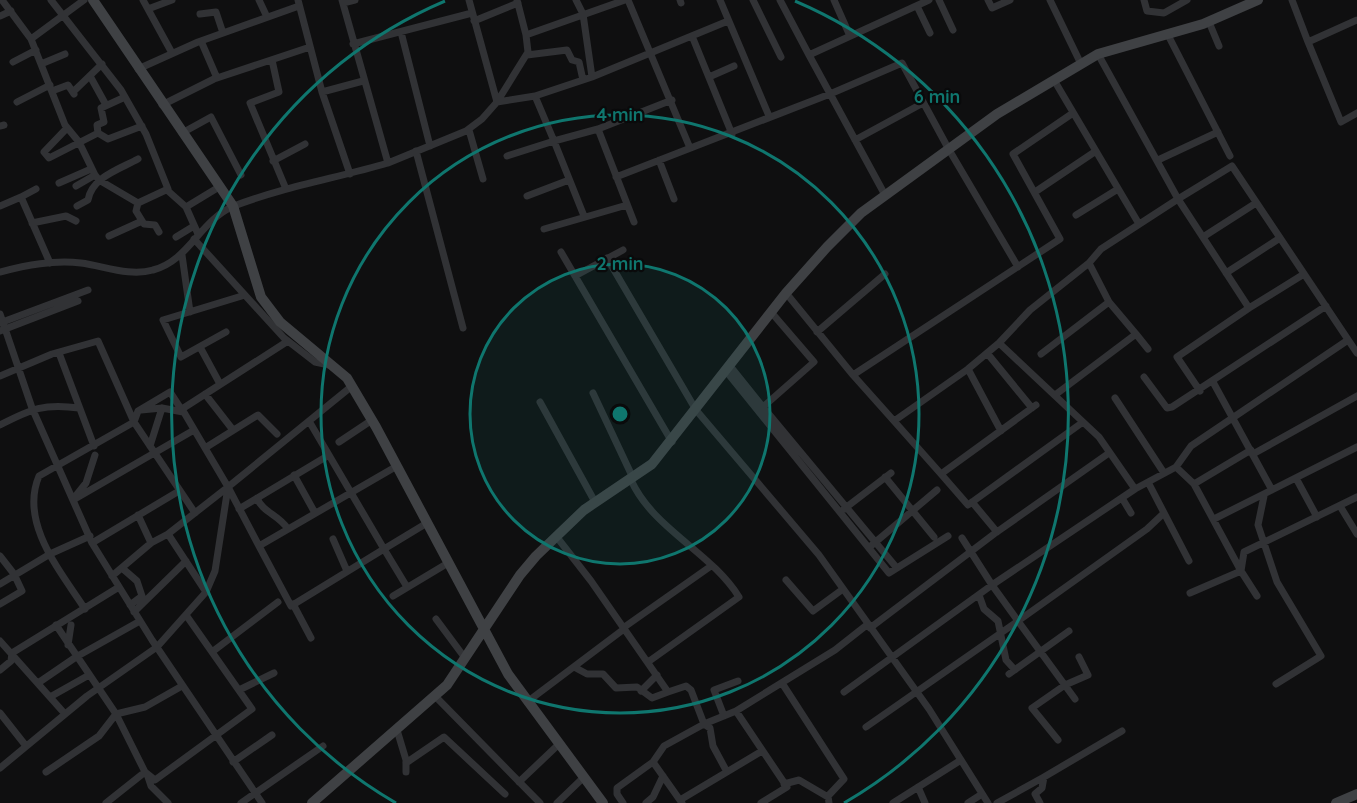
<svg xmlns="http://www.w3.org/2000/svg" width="1357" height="803" font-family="Quicksand,sans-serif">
<rect width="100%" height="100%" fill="#0f0f10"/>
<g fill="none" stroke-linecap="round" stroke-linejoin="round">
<path stroke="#313235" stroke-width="7" d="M2,0l29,39 34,86 14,17 16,33 4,5 39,23 30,-14 -22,-55 -25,-44 -70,-90
M143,0l29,53
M259,0l8,17
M298,0l24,92 28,82
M469,0l28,102 38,-6 19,45 44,-12 36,93
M576,0l7,14 9,63
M628,0l62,148
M680,0l1,3
M720,0l49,116
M753,0l28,57
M780,0l29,55
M834,0l16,36
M939,0l14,30
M988,0l4,8 18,-8
M1050,0l31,64
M1144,0l3,11 17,2 23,-13
M1292,0l16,42 49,-22
M343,3l12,-3
M917,6l13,27
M148,9l24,-9
M200,14l16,-2 7,21
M0,16l11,-5
M474,21l44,-18
M1209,22l10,24
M401,32l29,114
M526,35l99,-35
M1168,35l62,121
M692,36l40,98
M31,39l53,-39
M201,41l16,37
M1308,42l33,80 16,-9
M353,44l119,-31
M527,55l40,-5 5,10 7,2 4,18
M272,60l7,32 -29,11 36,86
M13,62l23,-12
M41,64l24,-10
M138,69l60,-27 101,-36
M90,76l16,29
M709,77l25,-11
M1054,80l85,144
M52,91l16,-6 6,9
M73,92l29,-28
M322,92l41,-11
M535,96l57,-19 136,-56
M125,97l-24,11 3,14 -7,3 1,8 10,6 34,-13
M17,102l33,-17
M162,105l52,-26 96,-32
M0,126l4,-1
M67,128l-23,24 5,6 49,-25
M598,129l74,-29
M469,130l14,49
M182,133l29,-16 30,58
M855,140l68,-37
M416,151l47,177
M507,156l47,-15 30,75
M659,160l15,39
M1158,160l60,-28
M273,161l32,-17
M388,163l78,-32 16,-12 15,-17 31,-50 -2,-17 -9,-35
M616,177l214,-83 72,-31 46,85 70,119
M59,183l32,-14
M76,186l19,-11
M167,190l19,17 12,27
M1035,192l61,-41
M885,195l-76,-140 120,-55
M527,196l42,-16
M21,197l15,-8
M138,203l-2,8 8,13 11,1 4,7
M0,206l21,-9 29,66
M77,206l11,-6c4,-23 32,-31 50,-41
M186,207l33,-20
M1076,215l42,-26
M32,223l34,-7 10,5
M544,229l83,-24
M109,236l33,-15
M176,237l18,-11
M1203,237l53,-34
M194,239l90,99 31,24 14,3
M561,252l111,190
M182,255l8,57
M607,258l89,152 123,145 110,154 59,94
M0,272c27,-7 53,-12 81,-9 23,3 49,14 72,7 36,-9 47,-50 81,-64 49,-19 103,-28 154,-43l-46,-163
M1226,273l54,-35
M575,276l48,-26
M786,293l67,82 41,46 74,-52 31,-26 31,-33 59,-47
M1249,308l55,-34
M771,312l43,50 -51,45 133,160
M0,314l32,94 60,135 60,97 110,163
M0,323l88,-33
M0,331l78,-30
M226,332l-45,25 -18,-37 82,-25
M817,332l68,-58
M1136,334l12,15
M288,341l-106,68 46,78 124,-101
M999,343l84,79
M200,347l20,37
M59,353l35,93
M987,353l45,55
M1041,354l68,-52
M730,366l33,41
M968,369l33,62
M726,371l163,202 59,-37
M853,375l207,-136 -47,-85 60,-41
M0,376l52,-22 46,-13 36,81 61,91
M1144,377l23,31 5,-1 154,-101
M1213,382l59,108
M1200,391l-23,-34 72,-49 -71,-109 54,-33 125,187
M593,393l40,85
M205,394l28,36
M1055,395l81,-61 -27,-32 -20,-39 12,-14 77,-50 -80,-145
M1115,398l49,75
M540,402l55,100
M141,410l21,-2 21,4
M309,421l75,128 43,-26
M894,421l47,53 95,-69
M0,425c31,-16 44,-22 79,-17
M339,442l33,-22
M150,446l12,-38
M205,448l53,-33 19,19
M1253,454l104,-58
M1176,467l15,-21 157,-106
M941,474l27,31 115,-83 16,15 36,52 -143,96 -30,-47
M294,475l21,38
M885,477l49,60
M631,480c22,49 80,72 108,117l-91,65
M1297,480l20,37
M1148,482l41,79
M228,487l31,59 138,-80
M1135,489l41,-22 18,17 57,-34
M1264,496l-6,29 19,57 44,74 -45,28
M74,498l12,-15 9,-28
M257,498c6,15 21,16 31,31
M1122,498l9,15
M73,500l121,-70
M972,502l25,30
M1340,506l17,28
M239,509l90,-54
M844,509l47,-36
M138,515l13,28
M1214,519l143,-72
M556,536l35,45 77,111 18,-6 5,4 13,34 6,4 3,18 14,26
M333,539l14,32
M92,543l87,-52
M872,545l65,-55
M259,546l32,60 93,-57 23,38
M0,556l14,18 8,17 -22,13
M122,568l15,13 5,15 -12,9
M112,576l39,-33 17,-9
M786,580l27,31 30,-22
M0,584l50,-30 40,-18
M206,592l-38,-58 60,-47
M1190,593l51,-22 -47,-87
M979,595l5,14 14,12 8,39 9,10
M393,596l55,-33
M1257,596l-16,-25 3,-19 113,-55
M293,604l18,34
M85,609c-24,-37 -66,-86 -46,-133l95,-54 4,-11 32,-19 13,20
M134,612l52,-51
M436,619l29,39
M56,625l60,89 29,58 10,8 97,-71 -66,-94
M623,628l88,-62
M870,628l124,-94 115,-81
M0,641l65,73
M68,645l3,-20
M212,652l66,-50
M574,667l13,7h16l13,14 21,-1 15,11 16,-6
M0,670l11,-9 1,-8 107,-66
M1009,674l60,-43
M38,683l38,-26 64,-36
M782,683l62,96 -16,17 1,7
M239,690l35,-17
M641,691l16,-16
M844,692l148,-107 26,36 -152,106
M435,696l105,107
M50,697l39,-22
M1075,699l-57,-78 129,-92 17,-16
M527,702l97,-73
M0,713l26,33
M724,716l-10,-26 24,-9
M397,730l9,30v12
M1058,740l-26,-32 33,-23 23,-10 -9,-18
M233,762l39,-27
M653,762l29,41
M406,763l38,-26 61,57
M0,768l87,-72 70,-49 49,-55 9,-21 13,-84
M46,772l53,-36 17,-22 29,-7 37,-21
M147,774l4,12 17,17
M519,782l40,-38
M784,784l15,-4 29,17
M918,787l7,16
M680,800l82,-49
M106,803l39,-31
M241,803l82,-57
M557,803l27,-26
M623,803l-6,-9v-6l36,-26 11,-16 40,-22 32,-13
M646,803l7,-6 10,-21
M761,803l26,-16 -51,-76 99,-61 33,-26
M893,803l68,-43
M968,803l14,-9
M997,803l47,-26
M1040,803l-5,-9 7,-6 2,-11 78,-46"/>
<path stroke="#3f4144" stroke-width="10" d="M93,0l140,206 28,91 19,25 67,56 29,49 132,247 95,129
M312,803l135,-118 73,-110 16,-19 48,-46 68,-46 134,-171 41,-46 34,-34 136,-99 101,-60 105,-30 55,-24
M1336,803l21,-9"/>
</g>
<circle cx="620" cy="414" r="150" fill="#0f766e" fill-opacity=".12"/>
<g fill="none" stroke="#0f766e" stroke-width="3">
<circle cx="620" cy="414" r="150"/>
<circle cx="620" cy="414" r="299"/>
<path d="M396 803A449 449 0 0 1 445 1M795 1A449 449 0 0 1 844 803"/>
</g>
<circle cx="620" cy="414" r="9" fill="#0f766e" stroke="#0a0a0b" stroke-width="3"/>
<g font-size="18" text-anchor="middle" font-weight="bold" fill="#0f766e" stroke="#0a0a0b" stroke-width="4.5" stroke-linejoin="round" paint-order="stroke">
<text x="937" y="103">6 min</text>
<text x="620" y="121">4 min</text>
<text x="620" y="270">2 min</text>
</g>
</svg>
